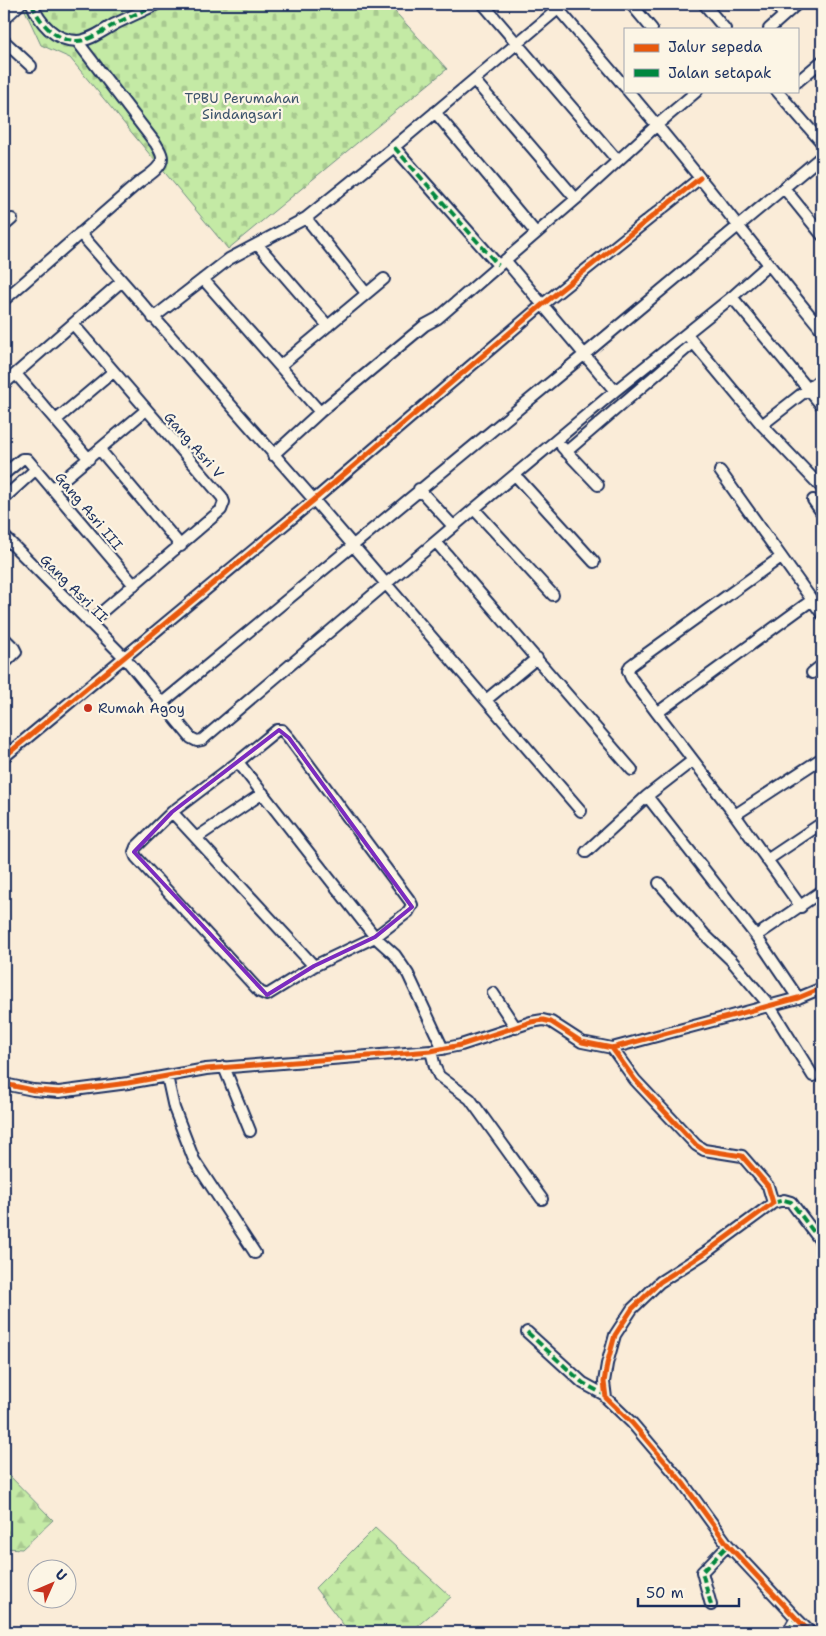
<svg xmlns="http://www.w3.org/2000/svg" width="826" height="1636" font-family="'Shantell Sans',sans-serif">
<defs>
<pattern id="forest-firs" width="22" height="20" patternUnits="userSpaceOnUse" patternTransform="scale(1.25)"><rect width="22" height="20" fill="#c4eaa5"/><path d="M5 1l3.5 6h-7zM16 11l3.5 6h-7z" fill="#a8c990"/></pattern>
<pattern id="cemetery-stones" width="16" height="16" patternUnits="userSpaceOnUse" patternTransform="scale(1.25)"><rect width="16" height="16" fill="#c4eaa5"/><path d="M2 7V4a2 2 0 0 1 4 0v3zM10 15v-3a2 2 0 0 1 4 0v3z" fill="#a8c990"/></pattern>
</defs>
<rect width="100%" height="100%" fill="#faecd8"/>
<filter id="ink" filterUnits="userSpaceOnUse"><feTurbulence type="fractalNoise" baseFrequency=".02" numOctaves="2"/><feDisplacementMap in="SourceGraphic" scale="10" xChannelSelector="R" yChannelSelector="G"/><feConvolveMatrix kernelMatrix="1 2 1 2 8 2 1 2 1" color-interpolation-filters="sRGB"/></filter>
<g filter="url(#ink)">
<path fill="url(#forest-firs)" stroke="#708c82" d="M4,1470l49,50 -31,29 -18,-1z
M375,1528l76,69 -37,32 2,3h-76l6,-4 -31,-40z"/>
<path fill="url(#cemetery-stones)" stroke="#708c82" d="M22,4h366l59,65 -219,180 -158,-191 -29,-13z"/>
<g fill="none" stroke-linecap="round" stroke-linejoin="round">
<g stroke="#1b2f5e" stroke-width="14">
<path id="minor" d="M32,4c7,18 23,37 45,37 13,0 27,-11 38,-17 14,-7 28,-13 42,-20
M483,4l134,156
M554,4l71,83
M631,4l21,25
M704,4l21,25
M775,4l9,11
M4,19l16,-15
M769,29l28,-25
M4,41l27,25
M474,80l102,119
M797,82l25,-21
M628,91c67,78 129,160 194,239
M777,91l45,52
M435,112l101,121
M394,147l104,118
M784,188l38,47
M306,218l60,75
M4,226l8,-7
M80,233l234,267 267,311
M257,244l71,82
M505,260l110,131
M203,279l117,133
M732,297l90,109
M4,300l133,-116c7,-6 25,-15 25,-26 0,-5 -4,-10 -6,-14l-79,-103
M153,318l76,-59 77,-41 88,-71 170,-143
M73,324l149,173 2,5 -3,8 -132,113
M687,335l75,90 60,-47
M281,365l103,-86
M16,374l73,85
M4,384l118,-103
M56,420l57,-48
M762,425l60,63
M562,447l36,38
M100,450l81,96
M566,452l127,-109
M273,455l47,-43 105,-87 13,-7 138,-119 81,-74 40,-34
M720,471l102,143
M4,474l18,-15h5l107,126
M515,475l79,87
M52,489l94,-79
M419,489l34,37
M4,498l32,-29
M813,500l9,13
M474,509l141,-118 117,-94 36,-32
M4,536l121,122 66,80 6,3 5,-1 272,-231 79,86
M436,542l196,228
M781,557l-143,103 -8,6 -2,5 3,7 26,35 78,102 66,92
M4,638l10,10 2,4 -12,12
M812,673l10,-8
M486,700l51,-42
M162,703l423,-349 237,-198
M657,713l155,-113
M277,730h5l7,8 121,163 2,4 -4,7 -33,25 -61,29 -47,29 -7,-3 -124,-135 -2,-5 2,-5 36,-35 66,-50z
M822,731v1
M4,757l310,-257 228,-195 158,-127
M238,762l137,175 20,18 13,19 35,75
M647,796l109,140 42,62
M172,812l142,154
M735,815l87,-57
M196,838l67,-45
M586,852l61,-56 45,-35
M767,860l55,-37
M659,883l45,51 27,26 38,45 44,71
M756,936l66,-45
M493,993l23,35
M612,1048l23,32 61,65 8,5 38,6 26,30 5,17 -68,50 -45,29 -28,27 -17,26 -8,29 -3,18 2,16 26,25 51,60 45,62 68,73 14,14
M431,1051l4,16 4,9 31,23 72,100
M224,1067l26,64
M167,1076l7,32 20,52 61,93
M4,1084l29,6 26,2 69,-9 78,-14 225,-18 30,-6 70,-23 12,-2 8,2 31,20 30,6 186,-50 24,-10
M773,1203l11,-3 7,2 31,41
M527,1332l56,51 22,12
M711,1605l-9,-33 26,-27
M788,1632l8,-14"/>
</g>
<use href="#minor" stroke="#fcf5e5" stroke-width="10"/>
<path stroke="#00873e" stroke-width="4" stroke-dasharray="8 4" stroke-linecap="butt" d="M32,4c7,18 23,37 45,37 13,0 27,-11 38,-17 14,-7 28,-13 42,-20
M394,147l104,118
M773,1203l11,-3 7,2 31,41
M527,1332l56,51 22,12
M711,1605l-9,-33 26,-27
M788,1632l8,-14"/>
<g stroke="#fcf5e5" stroke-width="8">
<path id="cycleway" d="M4,757l310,-257 228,-195 158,-127
M612,1048l23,32 61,65 8,5 38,6 26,30 5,17 -68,50 -45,29 -28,27 -17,26 -8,29 -3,18 2,16 26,25 51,60 45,62 68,73 14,14
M4,1084l29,6 26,2 69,-9 78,-14 225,-18 30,-6 70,-23 12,-2 8,2 31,20 30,6 186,-50 24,-10"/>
</g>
<use href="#cycleway" stroke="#e8590c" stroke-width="5"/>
</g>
</g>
<path fill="none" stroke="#7b2cbf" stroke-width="4" stroke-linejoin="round" d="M279,730l10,8 123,169 -37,30 -61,29 -47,29 -133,-143 38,-40z"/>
<circle fill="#c8321e" stroke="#fcf5e5" stroke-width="2" cx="88" cy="708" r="5"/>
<g text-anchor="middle" stroke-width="4.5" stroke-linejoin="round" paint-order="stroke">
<g font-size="14" fill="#3d546c" stroke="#fcf5e5">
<text x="242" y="103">TPBU Perumahan<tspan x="242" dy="16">Sindangsari</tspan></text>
</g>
<g font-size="14" fill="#1b2f5e" stroke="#fcf5e5">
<text transform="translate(194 445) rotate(49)" y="5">Gang Asri V</text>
<text transform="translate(89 511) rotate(50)" y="5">Gang Asri III</text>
<text transform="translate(74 588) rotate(45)" y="5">Gang Asri II</text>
</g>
<g font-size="14" fill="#1b2f5e" stroke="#fcf5e5" text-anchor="start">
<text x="98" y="713">Rumah Agoy</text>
</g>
</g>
<rect width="826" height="1636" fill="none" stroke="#fcf5e5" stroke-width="20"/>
<rect x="10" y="10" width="806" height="1616" fill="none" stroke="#1b2f5e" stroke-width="2" filter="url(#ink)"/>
<rect x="624" y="28" width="175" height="65" fill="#fcf5e5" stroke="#a2a6af"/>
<rect x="634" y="44" width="25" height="8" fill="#e8590c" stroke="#a2a6af"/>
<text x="668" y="52" font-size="15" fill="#1b2f5e">Jalur sepeda</text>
<rect x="634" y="69" width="25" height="8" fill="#00873e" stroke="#a2a6af"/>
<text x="668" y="78" font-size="15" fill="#1b2f5e">Jalan setapak</text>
<g transform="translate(52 1584) rotate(45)"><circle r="24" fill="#fcf5e5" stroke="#a2a6af"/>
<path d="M0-4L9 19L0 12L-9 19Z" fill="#c8321e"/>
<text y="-8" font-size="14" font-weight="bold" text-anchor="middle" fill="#1b2f5e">U</text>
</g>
<path d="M638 1598v8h101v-8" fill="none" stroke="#1b2f5e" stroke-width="2.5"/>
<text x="646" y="1598" font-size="15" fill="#1b2f5e" stroke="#fcf5e5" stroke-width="4" paint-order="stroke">50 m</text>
</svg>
